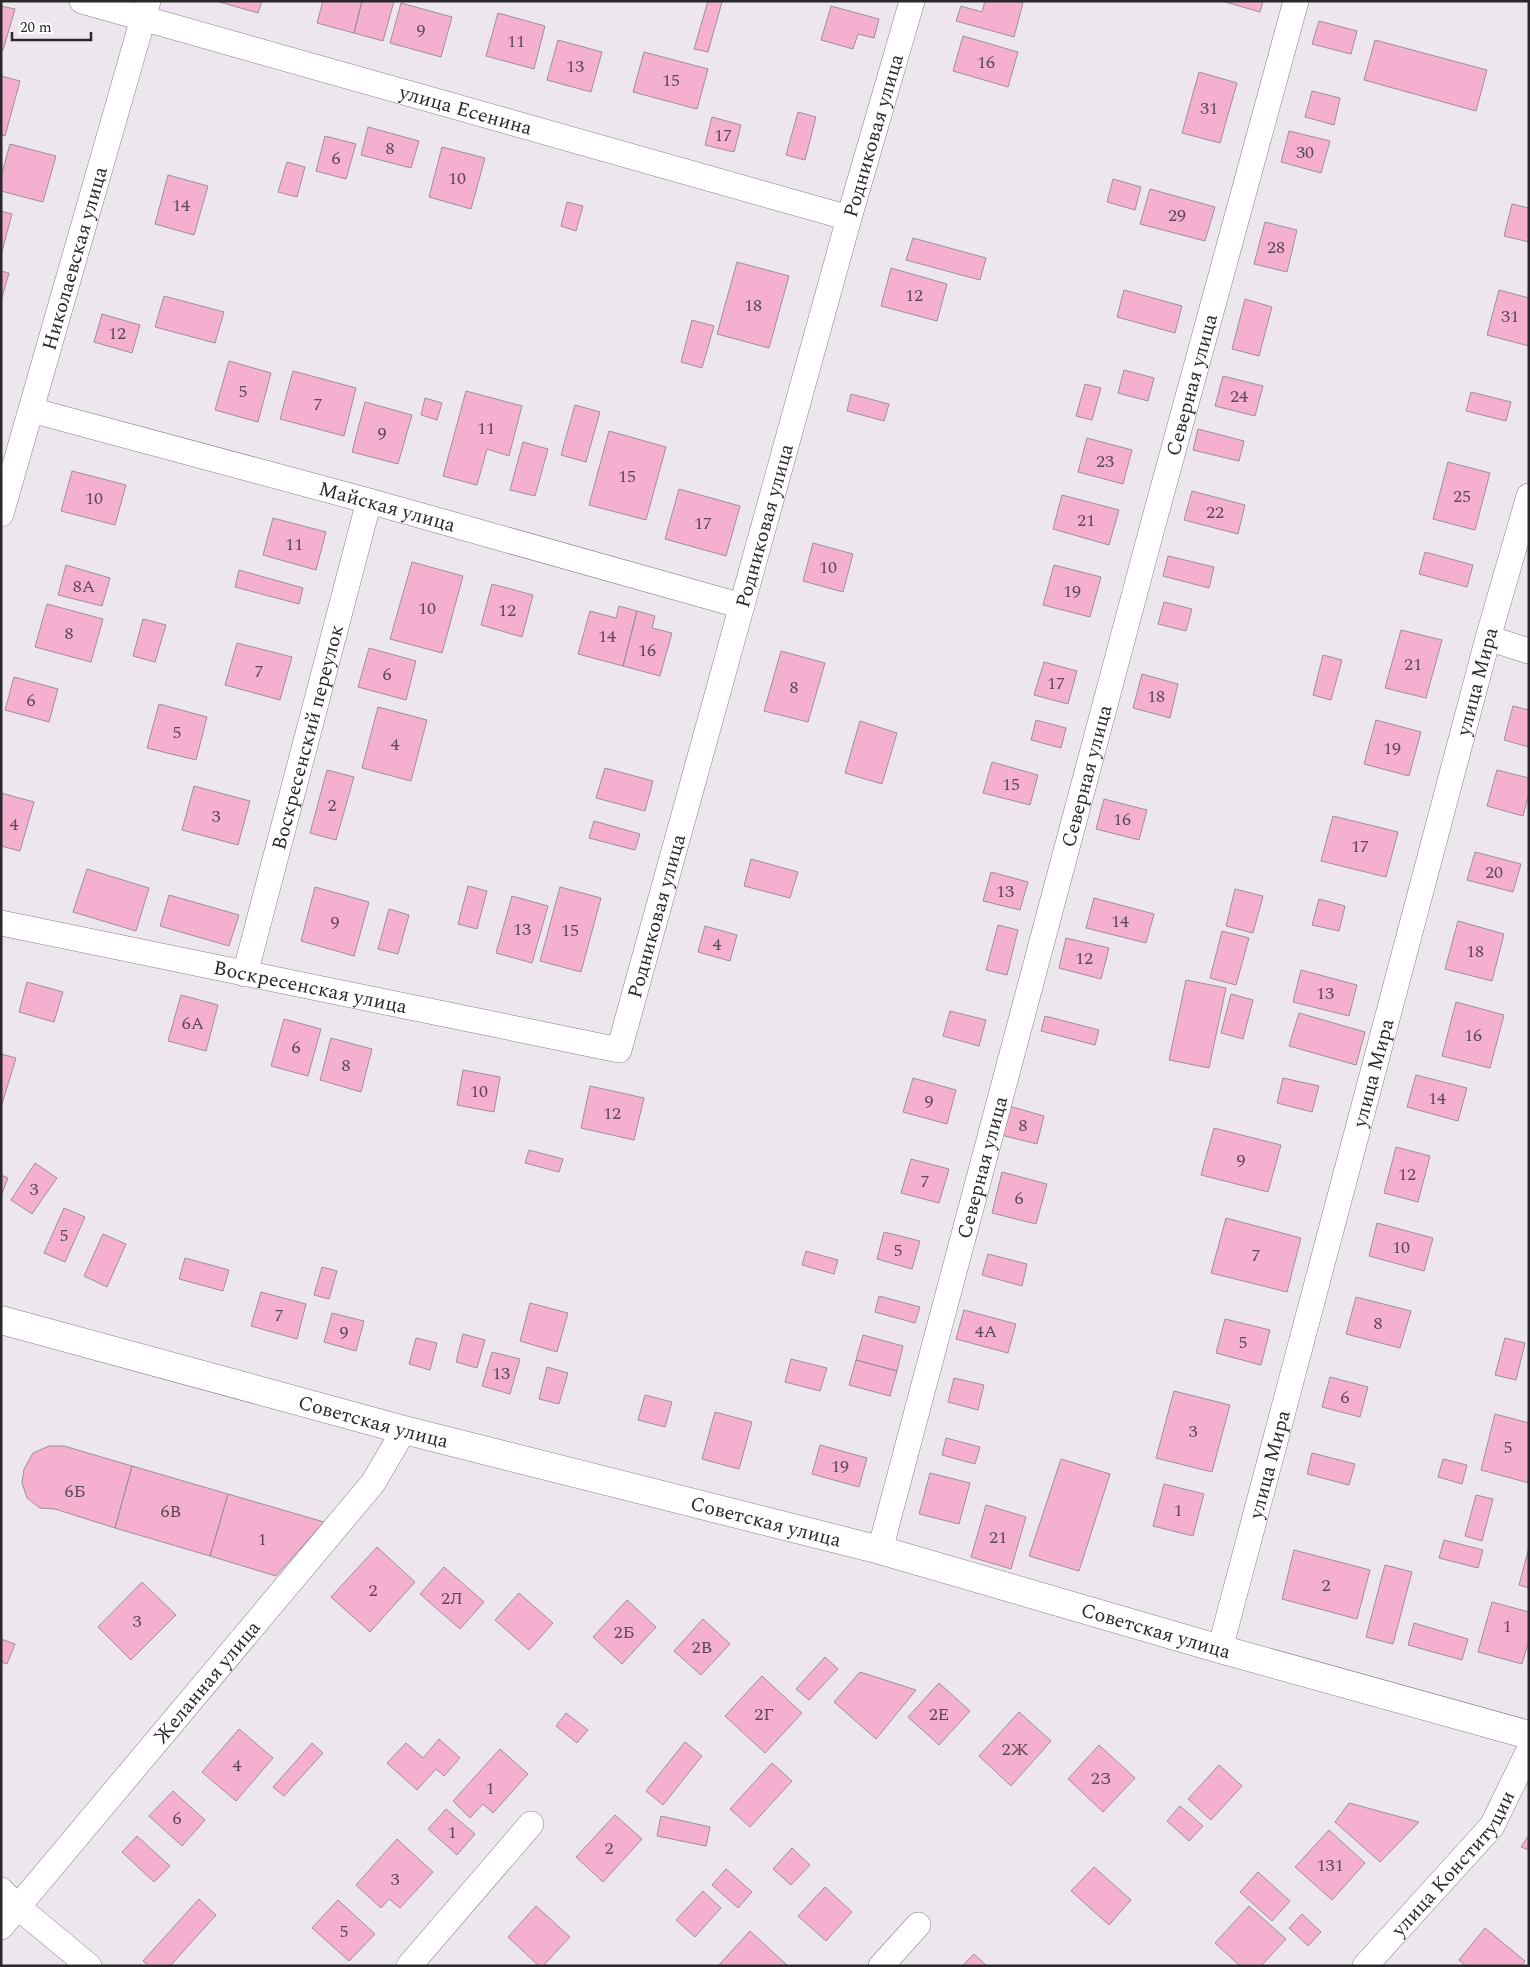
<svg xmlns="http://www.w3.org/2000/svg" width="1530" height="1967" font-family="Spectral,serif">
<rect width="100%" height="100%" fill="#eee6ef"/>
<path fill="#f5b0cf" stroke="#9c9196" d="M216,1h46l-4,12z
M323,1h39l-8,32 -37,-10z
M362,1h32l-11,40 -29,-8z
M708,1l14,1 -14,50 -14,-3z
M985,1h32l6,2 -9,34 -58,-16 5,-15 21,6z
M1222,1h41l-3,11z
M401,3l51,14 -11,40 -51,-14z
M1,6l14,3 -12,41h-2z
M831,6l48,13 -5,19 -16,-4 -5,15 -32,-9z
M498,13l47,13 -11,43 -48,-13z
M1319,21l38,10 -6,23 -39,-10z
M963,36l55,16 -10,35 -55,-16z
M558,40l44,12 -11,40 -44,-12z
M1375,40l112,30 -11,41 -112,-31z
M644,52l64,17 -11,40 -64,-17z
M1199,72l38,11 -17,60 -38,-10z
M1,76l19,5 -15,55 -4,-1z
M1312,91l28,7 -6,27 -29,-8z
M798,112l18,5 -11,43 -19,-5z
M712,117l29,8 -7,27 -29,-7z
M368,127l51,14 -8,27 -50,-13z
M1289,131l41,10 -9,32 -40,-11z
M325,136l31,8 -10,35 -30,-8z
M10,144l46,12 -13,46 -42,-11v-14z
M442,147l43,11 -14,51 -42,-12z
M287,162l18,5 -8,30 -19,-5z
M168,175l40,11 -14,49 -39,-11z
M1113,179l28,8 -6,23 -28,-8z
M1150,189l65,18 -10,34 -65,-17z
M567,202l16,4 -7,25 -15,-5z
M1512,204l17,4v34l-25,-6z
M1,211l11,3 -11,41z
M1265,222l32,8 -10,42 -33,-8z
M913,238l73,20 -6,22 -74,-20z
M737,262l52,14 -20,72 -52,-14z
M891,268l56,16 -10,37 -56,-15z
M1,271l8,2 -8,28z
M1124,290l58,16 -7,27 -58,-16z
M1499,290l30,8v48l-42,-11z
M164,296l60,16 -9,31 -60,-16z
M1245,299l27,8 -13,49 -27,-7z
M102,314l38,11 -8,28 -38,-11z
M692,320l22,6 -12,42 -21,-6z
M229,361l42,12 -13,49 -43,-12z
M1124,370l30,8 -6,23 -30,-8z
M293,371l63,17 -12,48 -64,-17z
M1223,376l40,10 -8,30 -40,-10z
M1085,384l16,4 -9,32 -16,-4z
M466,391l56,15 -13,50 -22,-7 -10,36 -34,-9z
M1471,392l40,10 -5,19 -40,-10z
M851,394l38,10 -5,17 -37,-10z
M425,398l17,5 -5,17 -16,-5z
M365,402l47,13 -14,49 -46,-12z
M575,405l25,7 -14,50 -25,-7z
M1198,429l46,12 -5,20 -46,-11z
M609,431l57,16 -20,73 -57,-15z
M1087,438l45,12 -9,34 -45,-12z
M523,442l25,7 -13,47 -25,-6z
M1448,462l42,11 -15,57 -42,-11z
M72,471l54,14 -11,40 -54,-14z
M679,489l61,17 -14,50 -61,-17z
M1192,491l53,14 -7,29 -54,-14z
M1062,495l57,15 -10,35 -56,-16z
M273,518l53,14 -10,38 -53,-15z
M813,543l40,11 -10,38 -40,-11z
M1425,552l48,13 -6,22 -48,-13z
M1168,556l46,11 -5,21 -46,-12z
M412,562l51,14 -21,77 -52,-14z
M66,565l44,13 -8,28 -44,-11z
M1054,565l47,12 -11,40 -47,-12z
M239,570l64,18 -4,16 -64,-17z
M492,584l41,11 -11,42 -41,-12z
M1164,602l28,7 -6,22 -28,-7z
M47,604l56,15 -12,43 -56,-15z
M619,606l18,5 -14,55 -45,-12 12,-43 26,7z
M637,611l18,5 -3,12 20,5 -12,43 -37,-10z
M143,619l23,6 -11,37 -22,-6z
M1401,630l41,10 -16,58 -41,-10z
M237,643l55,14 -12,43 -55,-15z
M369,648l47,13 -10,39 -48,-13z
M781,651l44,12 -17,59 -44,-11z
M1323,655l19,5 -11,40 -18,-5z
M1044,662l33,9 -9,33 -34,-9z
M1142,674l36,10 -8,34 -37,-10z
M14,677l44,12 -9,33 -44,-12z
M159,704l48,13 -11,43 -49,-12z
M1513,706l16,4v37l-25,-7z
M378,707l49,13 -16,61 -49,-13z
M1036,720l30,8 -5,20 -30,-8z
M1376,720l45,12 -12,44 -45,-12z
M860,721l37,12 -15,51 -37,-11z
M992,762l46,13 -8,30 -47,-12z
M605,768l48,13 -8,30 -49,-13z
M327,770l27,7 -18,63 -26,-7z
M1497,770l32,8v16l-6,22 -36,-10z
M194,786l56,15 -12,44 -56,-15z
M1,793l33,9 -14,49 -19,-5z
M1104,799l43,11 -8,30 -43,-11z
M1333,816l65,16 -12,45 -65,-16z
M594,821l46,13 -5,16 -46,-12z
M1475,852l46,12 -8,28 -46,-12z
M751,859l47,13 -8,26 -46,-12z
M87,869l62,19 -13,43 -63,-19z
M991,872l37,10 -8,28 -37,-9z
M468,886l19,5 -10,38 -19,-5z
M315,887l54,15 -15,54 -53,-15z
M560,887l41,11 -20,74 -41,-11z
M1235,889l28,7 -10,37 -27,-7z
M169,895l70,20 -10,31 -69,-20z
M512,896l36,10 -16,57 -36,-10z
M1094,898l60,16 -8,29 -60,-15z
M1319,899l26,7 -6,25 -27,-6z
M389,909l20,6 -11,39 -20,-5z
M1458,921l46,13 -12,47 -47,-12z
M998,925l20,5 -11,45 -21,-5z
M705,926l32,9 -7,26 -32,-9z
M1222,931l27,7 -13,47 -26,-7z
M1066,938l43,10 -8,31 -42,-11z
M1301,970l56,15 -8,31 -56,-14z
M1186,980l40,8 -17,80 -40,-8z
M27,982l36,10 -9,30 -35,-10z
M1231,994l22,6 -10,39 -22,-6z
M181,995l37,10 -12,46 -38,-10z
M1456,1002l48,13 -14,53 -48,-12z
M950,1011l36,9 -7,26 -36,-10z
M1299,1013l66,19 -9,33 -67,-19z
M1045,1016l54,14 -4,15 -54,-14z
M284,1019l37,10 -13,47 -37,-10z
M331,1038l41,11 -11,43 -41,-12z
M1,1054l15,4 -14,46h-1z
M463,1070l37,7 -6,35 -37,-7z
M1416,1075l51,13 -9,33 -51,-14z
M913,1078l43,12 -9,34 -44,-12z
M1283,1078l36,8 -7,26 -35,-9z
M590,1086l54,12 -10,42 -53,-12z
M1009,1106l35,10 -7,28 -36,-9z
M1214,1128l67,17 -13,47 -67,-17z
M1396,1147l34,9 -12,46 -34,-9z
M529,1150l34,9 -4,13 -34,-9z
M911,1159l38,10 -10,34 -38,-10z
M35,1163l22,15 -25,36 -21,-14z
M1002,1172l45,12 -11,40 -44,-11z
M1,1175l7,3 -7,18z
M64,1208l21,9 -20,45 -21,-9z
M1226,1218l75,20 -14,54 -76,-19z
M1377,1223l56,15 -9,33 -55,-15z
M884,1232l36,9 -8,28 -35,-10z
M103,1234l23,10 -19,43 -23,-11z
M806,1251l32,9 -4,14 -32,-9z
M988,1254l39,10 -5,22 -40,-11z
M185,1258l44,12 -6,21 -44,-12z
M322,1267l15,4 -8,28 -15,-4z
M261,1292l45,12 -9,35 -46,-13z
M879,1296l41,11 -5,16 -40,-11z
M1356,1297l55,14 -11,37 -54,-14z
M530,1303l38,10 -11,39 -37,-11z
M964,1310l52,14 -8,29 -52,-14z
M332,1313l32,8 -8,30 -32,-9z
M1225,1319l45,11 -9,35 -45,-12z
M463,1334l22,6 -8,28 -21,-6z
M863,1335l40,11 -6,25 -41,-11z
M416,1338l21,5 -7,27 -21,-6z
M1505,1338l20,5 -9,37 -21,-5z
M492,1352l28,7 -10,35 -28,-8z
M791,1359l36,9 -7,23 -35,-9z
M856,1360l41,11 -7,25 -41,-11z
M547,1367l21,6 -9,31 -20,-5z
M1330,1377l38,10 -8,30 -38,-10z
M954,1378l30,7 -6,25 -30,-8z
M1174,1391l56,14 -18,67 -56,-14z
M645,1395l27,7 -7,25 -27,-7z
M715,1412l37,10 -13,47 -37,-10z
M1495,1414l34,9v60l-48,-13z
M946,1438l34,9 -5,17 -33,-9z
M820,1445l47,13 -8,29 -47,-13z
M49,1446h15l68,20 -17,62 -60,-19 -15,-1 -13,-10 -5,-15 2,-14 9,-16z
M1312,1453l43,11 -6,21 -42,-11z
M1061,1459l49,15 -31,97 -50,-15z
M1443,1459l24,6 -5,19 -24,-7z
M132,1466l96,28 -18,62 -95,-28z
M930,1473l40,10 -11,41 -40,-10z
M1164,1484l40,10 -11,42 -40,-10z
M228,1494l96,28 -48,54 -66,-20z
M1476,1495l17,4 -11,42 -17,-5z
M986,1505l40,12 -15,52 -40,-12z
M1444,1540l39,10 -5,18 -39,-10z
M377,1547l38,35 -45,50 -39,-35z
M1529,1547v41l-10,-3z
M1294,1550l76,20 -13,49 -75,-20z
M1385,1565l27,7 -19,72 -27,-7z
M444,1567l40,35 -24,27 -40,-35z
M142,1582l34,33 -45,45 -33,-33z
M519,1593l34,30 -24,27 -34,-30z
M627,1600l29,27 -34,37 -29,-27z
M1492,1602l37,10v28l-7,24 -44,-12z
M703,1619l27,25 -29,31 -27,-24z
M1414,1623l54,16 -6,21 -54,-15z
M1,1639l14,5 -8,20 -6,-2z
M825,1657l13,12 -29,31 -13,-11z
M860,1672l56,18 -40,49 -42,-37z
M762,1676l40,37 -37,40 -40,-37z
M939,1683l31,28 -31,34 -31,-28z
M1019,1712l32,29 -40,45 -32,-30z
M566,1713l22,17 -11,13 -21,-17z
M239,1729l34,29 -37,43 -34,-29z
M439,1739l21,19 -16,18 -8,-7 -19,21 -30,-27 19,-20 17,15z
M685,1742l17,14 -39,49 -17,-14z
M312,1743l11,10 -39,43 -11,-9z
M1099,1745l36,33 -32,34 -35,-33z
M500,1749l28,25 -35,39 -10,-9 -13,14 -17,-17z
M772,1763l20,18 -42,46 -20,-18z
M1219,1765l23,21 -31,34 -23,-21z
M173,1791l32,29 -23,26 -33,-30z
M1349,1803l70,19 -39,40 -45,-40z
M1180,1806l23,20 -14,15 -22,-20z
M446,1809l29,25 -18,21 -29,-26z
M615,1815l27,24 -39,43 -27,-25z
M661,1816l49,11 -4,19 -49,-10z
M1329,1830l36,33 -33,37 -37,-33z
M1529,1835v15l-8,-3z
M137,1836l33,30 -16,16 -32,-30z
M397,1839l36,33 -33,36 -11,-9 -8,9 -25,-23z
M792,1848l18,17 -19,20 -18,-16z
M1094,1867l37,33 -22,25 -38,-34z
M726,1869l26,23 -14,16 -26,-23z
M1258,1872l32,29 -18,20 -32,-29z
M825,1887l27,25 -26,29 -28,-25z
M703,1891l18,17 -26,29 -19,-17z
M199,1899l17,16 -46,51h-21l-6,-5z
M338,1900l37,34 -26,27 -37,-33z
M536,1906l34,31 -27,29h-4l-31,-29z
M1249,1906l37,33 -25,27h-21l-25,-23z
M1302,1914l19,18 -13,14 -19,-18z
M1485,1928l40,33 -4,5h-55l-7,-6z
M750,1931l38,35h-70z
M974,1954l13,12h-25z"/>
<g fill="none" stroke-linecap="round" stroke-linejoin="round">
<g stroke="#867f87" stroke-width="26">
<g id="street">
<path id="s1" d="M82,1l767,217"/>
<path id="s2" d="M31,410l338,91 373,105"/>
<path id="s3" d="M1,514l147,-513"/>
<path d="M1488,638l41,13"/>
<path id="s4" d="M1,923l618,127 230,-832 63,-217"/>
<path id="s5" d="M245,974l124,-473"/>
<path id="s6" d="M880,1550l271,-1018 145,-531"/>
<path id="s7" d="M1220,1649l268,-1011 41,-142"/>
<path d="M1,1890l18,18 70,58"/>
<path id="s8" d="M1,1927l372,-444 31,-53"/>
<path d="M409,1966l122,-142"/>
<path d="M881,1966l37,-41"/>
<path id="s9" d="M1365,1966l127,-140 37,-76"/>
</g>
</g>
<g stroke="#867f87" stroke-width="29">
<g id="secondary">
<path id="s10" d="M1,1320l403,110 476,120 340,99 309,86"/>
</g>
</g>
<use href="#street" stroke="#fff" stroke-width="25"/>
<use href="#secondary" stroke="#fff" stroke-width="28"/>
</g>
<g text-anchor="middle" stroke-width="5" stroke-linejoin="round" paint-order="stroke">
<g font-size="18" fill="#5e4a55">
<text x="421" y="36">9</text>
<text x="516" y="47">11</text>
<text x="986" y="68">16</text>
<text x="575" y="72">13</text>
<text x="671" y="86">15</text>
<text x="1209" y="114">31</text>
<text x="723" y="141">17</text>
<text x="390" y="154">8</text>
<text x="1305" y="158">30</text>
<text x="336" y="164">6</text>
<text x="457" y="184">10</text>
<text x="181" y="211">14</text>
<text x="1177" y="221">29</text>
<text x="1276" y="253">28</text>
<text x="914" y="301">12</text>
<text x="753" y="311">18</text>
<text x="1510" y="322">31</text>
<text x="117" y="339">12</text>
<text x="243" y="397">5</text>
<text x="1239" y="402">24</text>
<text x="318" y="410">7</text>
<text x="486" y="434">11</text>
<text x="382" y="439">9</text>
<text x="1105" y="467">23</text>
<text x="627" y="482">15</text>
<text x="1462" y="502">25</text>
<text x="94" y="504">10</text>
<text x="1215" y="518">22</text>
<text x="1086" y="526">21</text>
<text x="703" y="529">17</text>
<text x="294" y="550">11</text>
<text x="828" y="573">10</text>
<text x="84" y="592">8А</text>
<text x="1072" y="597">19</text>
<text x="427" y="614">10</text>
<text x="507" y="616">12</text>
<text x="69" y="639">8</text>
<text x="607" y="642">14</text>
<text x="647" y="656">16</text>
<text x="1413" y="670">21</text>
<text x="259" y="677">7</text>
<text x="387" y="680">6</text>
<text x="1056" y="689">17</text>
<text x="794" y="693">8</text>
<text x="1156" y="702">18</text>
<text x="31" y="706">6</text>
<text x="177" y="738">5</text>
<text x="395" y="750">4</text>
<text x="1392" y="754">19</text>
<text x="1011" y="790">15</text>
<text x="332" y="811">2</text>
<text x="216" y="822">3</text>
<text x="1122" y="825">16</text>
<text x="14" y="830">4</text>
<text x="1360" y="852">17</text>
<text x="1494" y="878">20</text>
<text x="1005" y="897">13</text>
<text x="1120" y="927">14</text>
<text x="335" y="928">9</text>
<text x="522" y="935">13</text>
<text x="570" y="936">15</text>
<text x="717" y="950">4</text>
<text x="1475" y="957">18</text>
<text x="1084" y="964">12</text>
<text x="1325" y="999">13</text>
<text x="193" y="1029">6А</text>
<text x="1473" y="1041">16</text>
<text x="296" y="1053">6</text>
<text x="346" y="1071">8</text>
<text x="479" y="1097">10</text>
<text x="1437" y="1104">14</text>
<text x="929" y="1107">9</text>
<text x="612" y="1119">12</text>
<text x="1023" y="1131">8</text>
<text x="1241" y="1166">9</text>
<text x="1407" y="1180">12</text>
<text x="925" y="1187">7</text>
<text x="34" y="1195">3</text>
<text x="1019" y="1204">6</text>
<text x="64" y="1241">5</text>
<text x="1401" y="1253">10</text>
<text x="898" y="1256">5</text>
<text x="1256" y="1261">7</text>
<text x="279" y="1321">7</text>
<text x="1378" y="1329">8</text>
<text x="986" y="1337">4А</text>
<text x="344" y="1338">9</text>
<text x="1243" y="1348">5</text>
<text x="501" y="1379">13</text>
<text x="1345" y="1403">6</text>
<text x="1193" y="1437">3</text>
<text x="1508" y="1453">5</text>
<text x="840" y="1472">19</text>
<text x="75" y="1497">6Б</text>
<text x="1178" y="1516">1</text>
<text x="171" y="1517">6В</text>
<text x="998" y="1543">21</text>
<text x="262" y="1545">1</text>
<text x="1326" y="1591">2</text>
<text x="373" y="1596">2</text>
<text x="452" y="1604">2Л</text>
<text x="137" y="1627">3</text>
<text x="1507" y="1632">1</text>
<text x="624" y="1638">2Б</text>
<text x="702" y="1653">2В</text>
<text x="764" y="1720">2Г</text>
<text x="939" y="1720">2Е</text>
<text x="1015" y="1755">2Ж</text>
<text x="237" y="1771">4</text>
<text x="1101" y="1784">2З</text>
<text x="490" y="1794">1</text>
<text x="177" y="1824">6</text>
<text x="452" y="1838">1</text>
<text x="609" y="1854">2</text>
<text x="1330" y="1871">131</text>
<text x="395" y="1885">3</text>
<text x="344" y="1937">5</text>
</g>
<g font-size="20" fill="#2b282c" stroke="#fff">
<text dy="7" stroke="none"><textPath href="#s1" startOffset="399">улица Есенина</textPath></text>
<text dy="7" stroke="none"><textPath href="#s4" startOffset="1580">Родниковая улица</textPath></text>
<text dy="7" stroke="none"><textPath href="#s3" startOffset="266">Николаевская улица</textPath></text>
<text dy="7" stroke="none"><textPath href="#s6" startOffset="1206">Северная улица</textPath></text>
<text dy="7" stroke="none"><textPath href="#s2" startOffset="369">Майская улица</textPath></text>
<text dy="7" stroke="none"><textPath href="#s4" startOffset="1175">Родниковая улица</textPath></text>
<text dy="7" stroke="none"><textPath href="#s7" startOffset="1001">улица Мира</textPath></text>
<text dy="7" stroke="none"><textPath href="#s5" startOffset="245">Воскресенский переулок</textPath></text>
<text dy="7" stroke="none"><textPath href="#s6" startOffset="801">Северная улица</textPath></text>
<text dy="7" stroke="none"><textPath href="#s4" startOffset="770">Родниковая улица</textPath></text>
<text dy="7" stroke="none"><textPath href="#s4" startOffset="316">Воскресенская улица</textPath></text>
<text dy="7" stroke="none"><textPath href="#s7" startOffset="596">улица Мира</textPath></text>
<text dy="7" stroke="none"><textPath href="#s6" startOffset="396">Северная улица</textPath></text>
<text dy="7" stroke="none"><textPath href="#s10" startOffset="386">Советская улица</textPath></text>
<text dy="7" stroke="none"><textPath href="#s7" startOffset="191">улица Мира</textPath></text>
<text dy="7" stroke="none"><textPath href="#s10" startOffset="791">Советская улица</textPath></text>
<text dy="7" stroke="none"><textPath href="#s10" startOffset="1196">Советская улица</textPath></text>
<text dy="7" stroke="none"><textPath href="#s8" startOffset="320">Желанная улица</textPath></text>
<text dy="7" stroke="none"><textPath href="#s9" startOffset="136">улица Конституции</textPath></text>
</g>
</g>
<rect width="1530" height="1967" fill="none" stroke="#2b282c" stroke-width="5"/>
<path d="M12 32v8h79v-8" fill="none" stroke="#2b282c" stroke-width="2.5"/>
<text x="20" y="32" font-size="15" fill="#2b282c" stroke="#ffffff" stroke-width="4" paint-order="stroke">20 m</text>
</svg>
